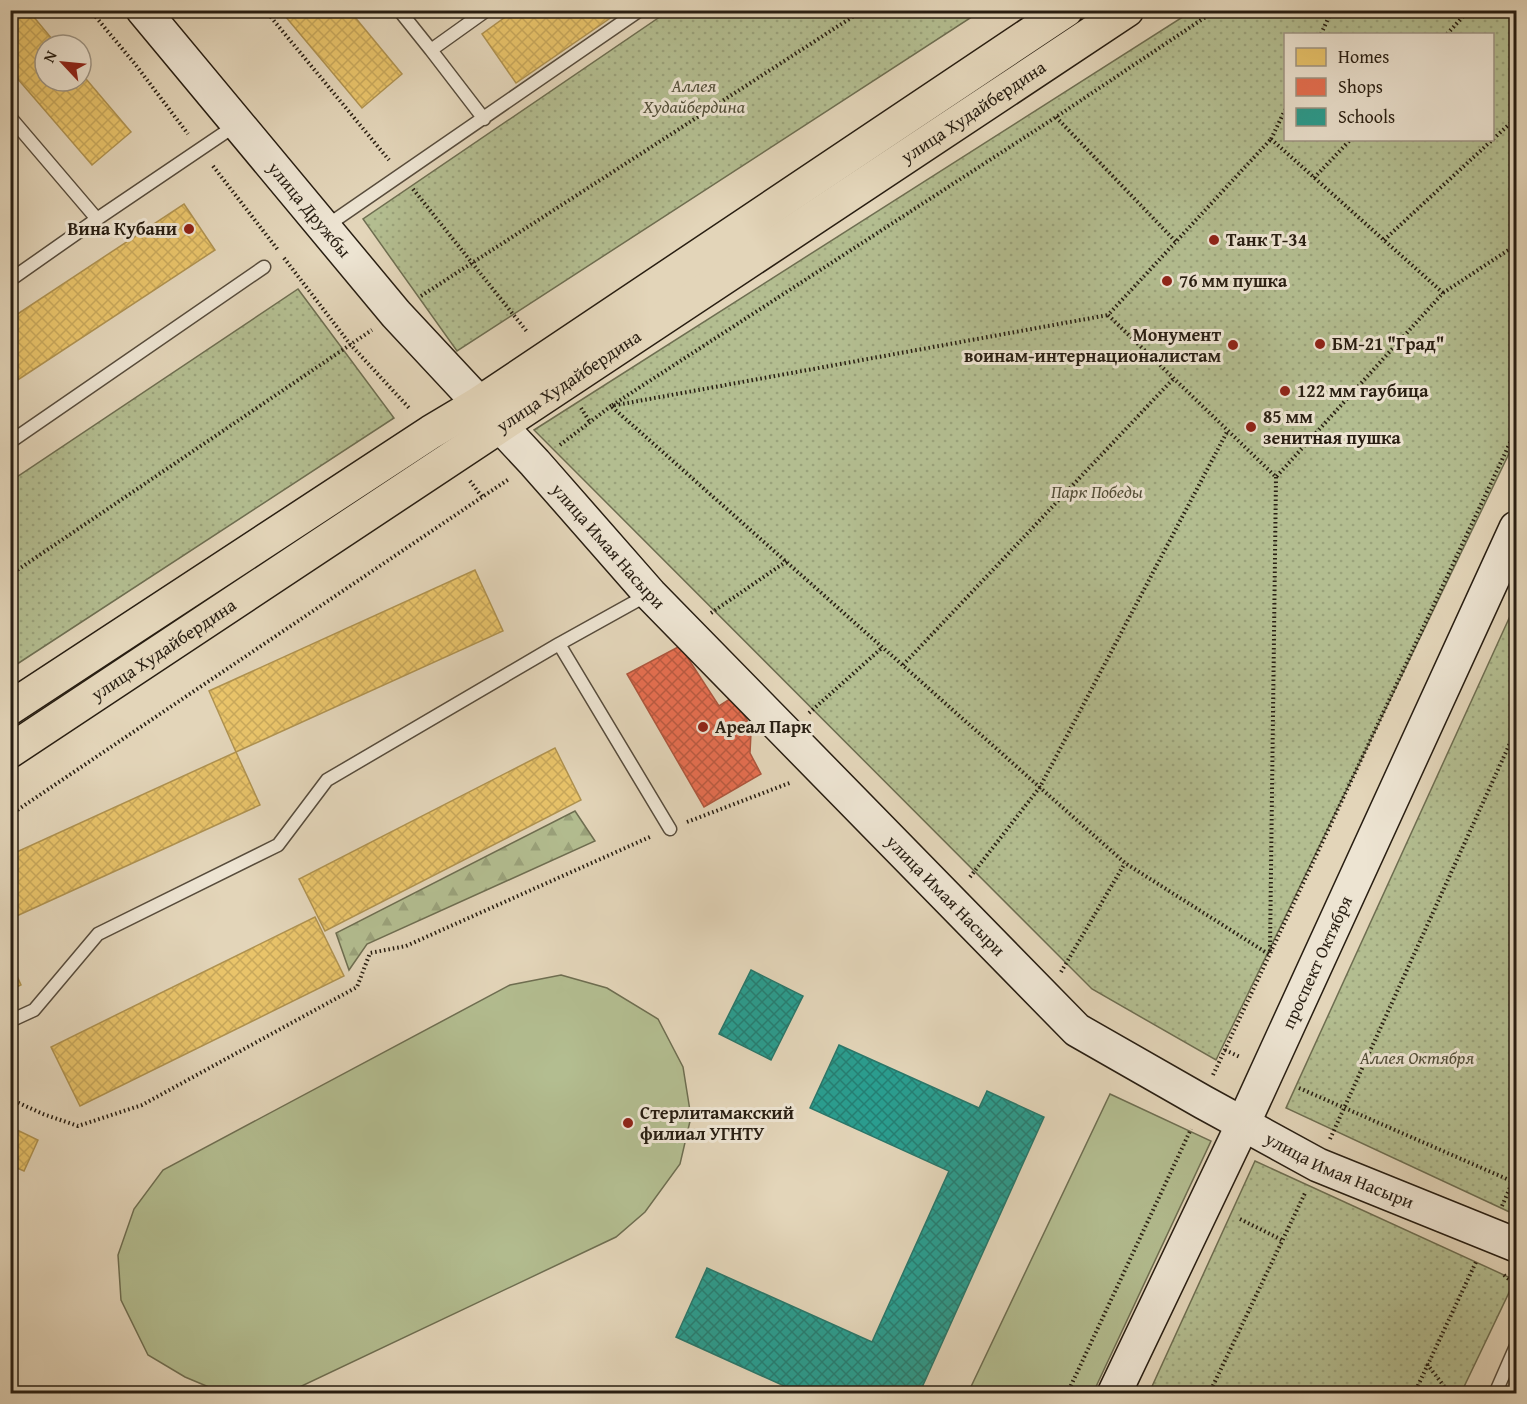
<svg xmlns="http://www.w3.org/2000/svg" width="1527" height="1404" font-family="'Gentium Book Plus',serif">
<defs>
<pattern id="forest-firs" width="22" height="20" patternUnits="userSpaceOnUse" patternTransform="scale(1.5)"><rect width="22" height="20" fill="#b3bd90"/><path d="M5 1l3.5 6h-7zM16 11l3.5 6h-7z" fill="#9aa27b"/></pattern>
<pattern id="park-dots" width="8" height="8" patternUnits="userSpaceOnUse" patternTransform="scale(1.5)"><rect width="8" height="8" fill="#b3bd90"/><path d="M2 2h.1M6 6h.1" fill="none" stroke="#9aa27b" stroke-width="1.8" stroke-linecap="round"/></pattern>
<pattern id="homes-cross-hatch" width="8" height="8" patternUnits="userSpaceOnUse" patternTransform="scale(1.5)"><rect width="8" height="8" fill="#e9c46a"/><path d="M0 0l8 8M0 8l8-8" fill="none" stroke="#c8a85b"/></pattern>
<pattern id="shops-cross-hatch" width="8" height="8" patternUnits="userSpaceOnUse" patternTransform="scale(1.5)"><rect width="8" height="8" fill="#e76f51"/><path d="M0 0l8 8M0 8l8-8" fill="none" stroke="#bb5b42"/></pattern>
<pattern id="schools-cross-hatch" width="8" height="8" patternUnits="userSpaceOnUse" patternTransform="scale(1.5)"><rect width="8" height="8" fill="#2a9d8f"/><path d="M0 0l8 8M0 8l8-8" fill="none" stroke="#247f73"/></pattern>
</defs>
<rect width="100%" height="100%" fill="#e3d5b9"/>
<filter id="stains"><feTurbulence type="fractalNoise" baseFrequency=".00333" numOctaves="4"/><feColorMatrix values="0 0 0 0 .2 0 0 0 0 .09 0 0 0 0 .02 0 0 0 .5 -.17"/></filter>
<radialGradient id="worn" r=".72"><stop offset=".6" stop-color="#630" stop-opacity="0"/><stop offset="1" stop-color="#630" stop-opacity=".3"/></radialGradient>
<path fill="#b3bd90" stroke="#6e6e51" stroke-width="1.5" d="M561,975l46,13 51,31 25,48 8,50 -11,47 -35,48 -29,25 -329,156h-64l-38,-16 -37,-22 -27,-55 -3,-45 16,-46 29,-39 347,-185z
M1110,1094l101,47 -118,252h-125z"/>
<path fill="url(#forest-firs)" stroke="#6e6e51" stroke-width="1.5" d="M575,811l20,30 -228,103 -18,26 -13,-37z"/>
<path fill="url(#park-dots)" stroke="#6e6e51" stroke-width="1.5" fill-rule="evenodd" d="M670,10l311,1 -524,340 -94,-132z
M1192,11h324v428l-300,621 -124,-71 -558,-559zM1286,34h206v106h-206z
M298,289l96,129 -383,250v-187z
M1516,603v612l-230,-107z
M1255,1161l260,119 -54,113h-312z"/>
<path fill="url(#homes-cross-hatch)" stroke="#af9250" stroke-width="1.5" d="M10,10h18l29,35h-12v36h36v-8l50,59 -39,33 -82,-95z
M280,10h69l53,64 -40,34z
M515,10h107l-106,73 -34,-49z
M184,204l31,46 -205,135v-66z
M475,570l28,61 -267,121 -27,-61z
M555,748l26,52 -256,131 -26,-52z
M236,752l24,53 -250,114v-64z
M315,917l29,59 -264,130 -29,-59z
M10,961l11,24 -11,5z
M15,1129l23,11 -14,31 -14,-6v-27z"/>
<path fill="url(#shops-cross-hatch)" stroke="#ae573e" stroke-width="1.5" d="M680,646l39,60 14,-9 14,23 4,13 -1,20 11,21 -57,33 -77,-133z"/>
<path fill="url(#schools-cross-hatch)" stroke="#29776a" stroke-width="1.5" d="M751,970l52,26 -32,64 -52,-26z
M839,1045l140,63 8,-17 57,26 -125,277h-117l-126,-57 31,-69 165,74 77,-171 -139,-63z"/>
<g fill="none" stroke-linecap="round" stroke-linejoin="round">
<g stroke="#574c3c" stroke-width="15">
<path id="lane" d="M399,10l32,40
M10,117l87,102
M484,119l-53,-69 56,-40
M325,227l315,-217
M10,280l87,-61 139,-94
M10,442l254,-175
M559,644l111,185
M10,1021l24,-11 64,-76 180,-89 49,-65 232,-136 90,-50
M1495,1394l21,-48"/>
</g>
<g stroke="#281e12" stroke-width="36">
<g id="secondary">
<path id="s1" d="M143,10l253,304 139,149 115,131 427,436 126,72 115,63 198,80"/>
<path id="s2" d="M1114,1394l129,-270 273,-596"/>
</g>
</g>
<g stroke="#281e12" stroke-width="36">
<g id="primary">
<path d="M10,708l421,-276 47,-28 588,-394"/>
<path id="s3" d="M10,751c374,-246 745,-494 1117,-741"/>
</g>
</g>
<path stroke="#281e12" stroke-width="4" stroke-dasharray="1.5 3" stroke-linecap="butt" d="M90,10l45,54 53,70
M265,10l124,150
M1216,10l-160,107 -445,289 514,457 145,92
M1321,34l11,-24
M1447,34l22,-24
M1056,117l120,125
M1271,139l172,154 -167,184 -168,-162z
M1271,139l15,-31
M213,166l65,84
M1314,178l36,-38
M413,189l115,144
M1384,240l132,-122
M284,258l66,86 60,65
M1443,293l73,-48
M421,296l442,-286
M581,408l9,14
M560,445l51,-39 497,-91
M470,481l13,17
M10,575l362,-245
M711,613l76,-52
M903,665l271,-287
M809,713l74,-66
M10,815l499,-336
M687,822l105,-40
M970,877l70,-90 188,-357
M1270,951l6,-474
M1061,972l64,-109
M1225,1050l15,7
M1213,1075l303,-645
M1299,1088l217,95
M10,1099l33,15 35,12 64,-21 215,-118 13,-34 36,-7 246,-110
M1330,1139l186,-409
M1502,1206l14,-32
M1240,1219l42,21
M1504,1275l7,6 5,11
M1427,1364l23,30
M1067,1394l124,-265
M1209,1394l97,-203
M1414,1394l62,-132"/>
<use href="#lane" stroke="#ede4d2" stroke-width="12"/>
<use href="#secondary" stroke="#ede4d2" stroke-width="33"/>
<use href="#primary" stroke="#e3d5b9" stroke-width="33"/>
</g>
<g fill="#8f2418" stroke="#ede4d2" stroke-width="2">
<circle cx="189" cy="229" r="6"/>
<circle cx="1214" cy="240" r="6"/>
<circle cx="1167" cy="281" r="6"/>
<circle cx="1320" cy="344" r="6"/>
<circle cx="1233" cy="345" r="6"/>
<circle cx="1285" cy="391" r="6"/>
<circle cx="1251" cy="427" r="6"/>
<circle cx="703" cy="727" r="6"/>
<circle cx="628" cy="1123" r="6"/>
</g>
<g text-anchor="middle" stroke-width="6" stroke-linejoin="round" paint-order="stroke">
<g font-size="18" font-style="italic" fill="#524e38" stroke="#ede4d2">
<text x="694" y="92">Аллея<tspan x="694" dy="21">Худайбердина</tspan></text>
<text x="1097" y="498">Парк Победы</text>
<text x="1417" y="1064">Аллея Октября</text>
</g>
<g font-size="18" fill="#281e12" stroke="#ede4d2">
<text dy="6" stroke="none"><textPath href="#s3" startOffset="1156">улица Худайбердина</textPath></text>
<text dy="6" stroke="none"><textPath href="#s1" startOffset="260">улица Дружбы</textPath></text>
<text dy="6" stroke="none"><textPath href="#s3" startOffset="670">улица Худайбердина</textPath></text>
<text dy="6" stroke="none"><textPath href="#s1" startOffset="710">улица Имая Насыри</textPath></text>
<text dy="6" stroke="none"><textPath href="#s3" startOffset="184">улица Худайбердина</textPath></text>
<text dy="6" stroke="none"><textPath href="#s1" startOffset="1196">улица Имая Насыри</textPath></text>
<text dy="6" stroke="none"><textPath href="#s2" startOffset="477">проспект Октября</textPath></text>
<text dy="6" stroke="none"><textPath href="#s1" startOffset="1682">улица Имая Насыри</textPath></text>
</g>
<g font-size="18" font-weight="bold" fill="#281e12" stroke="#ede4d2" text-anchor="start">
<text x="177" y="235" text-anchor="end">Вина Кубани</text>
<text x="1226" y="246">Танк Т-34</text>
<text x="1179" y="287">76 мм пушка</text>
<text x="1221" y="341" text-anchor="end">Монумент<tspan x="1221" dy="21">воинам-интернационалистам</tspan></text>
<text x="1332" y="350">БМ-21 "Град"</text>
<text x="1297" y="397">122 мм гаубица</text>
<text x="1263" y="423">85 мм<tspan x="1263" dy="21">зенитная пушка</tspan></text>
<text x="715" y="733">Ареал Парк</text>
<text x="640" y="1119">Стерлитамакский<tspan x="640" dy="21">филиал УГНТУ</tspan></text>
</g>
</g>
<rect width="1527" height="1404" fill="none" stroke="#e3d5b9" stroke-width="36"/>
<rect x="12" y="12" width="1503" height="1380" fill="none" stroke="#281e12" stroke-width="3"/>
<rect x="18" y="18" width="1491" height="1368" fill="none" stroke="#281e12" stroke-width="1.5"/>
<rect x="1284" y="33" width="210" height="108" fill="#ede4d2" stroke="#9e9585" stroke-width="1.5"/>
<rect x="1296" y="48" width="30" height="18" fill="#e9c46a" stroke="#9e9585" stroke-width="1.5"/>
<text x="1338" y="63" font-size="18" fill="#281e12">Homes</text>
<rect x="1296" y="78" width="30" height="18" fill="#e76f51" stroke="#9e9585" stroke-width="1.5"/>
<text x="1338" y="93" font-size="18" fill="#281e12">Shops</text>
<rect x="1296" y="108" width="30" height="18" fill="#2a9d8f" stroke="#9e9585" stroke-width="1.5"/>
<text x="1338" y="123" font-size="18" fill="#281e12">Schools</text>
<g transform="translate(63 63) rotate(296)"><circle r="28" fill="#ede4d2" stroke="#9e9585" stroke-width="1.5"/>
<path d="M0-4.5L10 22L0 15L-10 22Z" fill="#8f2418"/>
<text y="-9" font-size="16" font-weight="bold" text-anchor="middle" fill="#281e12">N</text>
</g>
<rect width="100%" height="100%" filter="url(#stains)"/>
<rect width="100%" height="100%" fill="url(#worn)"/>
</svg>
